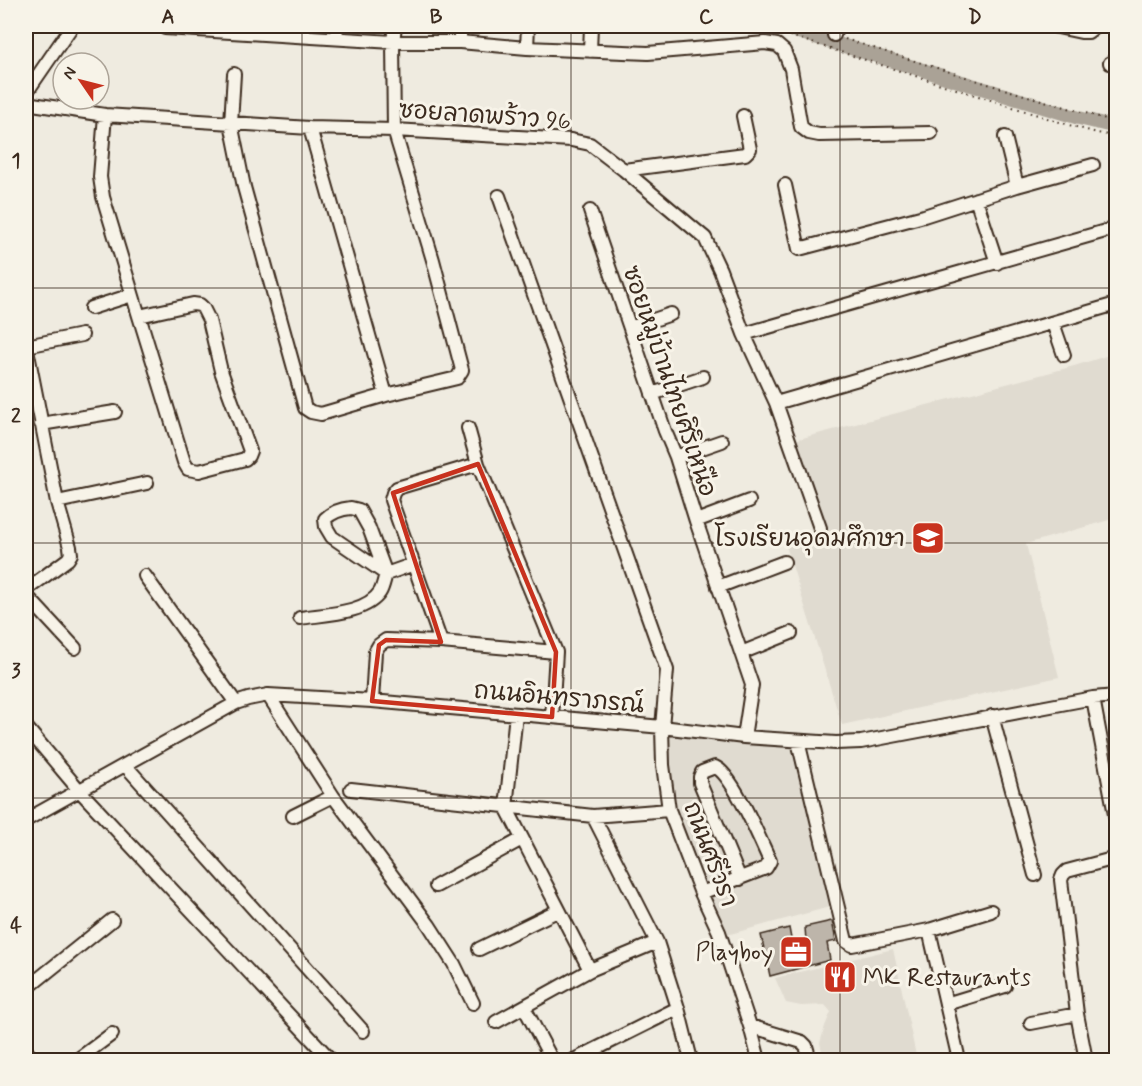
<svg xmlns="http://www.w3.org/2000/svg" width="1142" height="1086" font-family="Mynerve,'Playpen Sans Thai',sans-serif">
<rect width="100%" height="100%" fill="#efebe0"/>
<filter id="ink" filterUnits="userSpaceOnUse"><feTurbulence type="fractalNoise" baseFrequency=".0167" numOctaves="2"/><feDisplacementMap in="SourceGraphic" scale="12" xChannelSelector="R" yChannelSelector="G"/><feConvolveMatrix kernelMatrix="1 2 1 2 8 2 1 2 1" color-interpolation-filters="sRGB"/></filter>
<g filter="url(#ink)">
<path fill="#e0dbd0" d="M1116,353v165l-90,26 33,133 -217,48 -56,-179 39,-15 -30,-91 279,-74z
M661,726l130,15 46,164 -114,31 -62,-138z
M893,949l24,111h-93l-4,-17 5,-17 6,-14 -6,-7 -24,1 -15,-3 -11,-25z"/>
<g fill="none" stroke-linecap="round" stroke-linejoin="round">
<path stroke="#aaa296" stroke-width="14" d="M779,26l300,92 37,9"/>
</g>
<path fill="#bdb5aa" stroke="#3b2a1e" stroke-width="1.5" d="M832,921l4,20 -9,2 3,17 -60,16 -9,-41 28,-7 3,16 14,-3 -1,-14z"/>
<g fill="none" stroke-linecap="round" stroke-linejoin="round">
<g stroke="#3b2a1e" stroke-width="16">
<path id="minor" d="M1053,26l28,6h7l8,-6
M165,28l228,14h67l67,6 121,5 117,-10 12,2 7,6 7,18 10,58 8,6 10,2 112,-2
M834,35l3,-9
M336,38l1,-12
M460,42v-16
M527,48l1,-22
M590,51l1,-25
M1110,63l6,1
M234,74l-3,49 13,64 61,221 6,4 10,2 65,-19 71,-17 5,-8 -29,-110 -39,-130 -1,-88 2,-16
M26,93l46,-67
M26,103l79,12 205,13 84,2 177,10 19,4 34,26 81,68 15,32 24,64 32,69 44,125
M105,115l-5,62 3,20 36,119 45,146 4,7 11,2 46,-12 3,-3 2,-5 -29,-80 -12,-51 -6,-12 -3,-3 -7,-1 -54,12
M310,128l76,267
M1005,137l12,49
M624,170l121,-16 5,-5 -7,-33
M785,185l14,64 125,-33 93,-30 76,-21
M499,196l168,474 -5,57 1,38 6,45 32,83 18,39 31,94 9,34
M976,199l21,64
M590,211l75,220 11,26 20,64 56,164 -8,52
M91,308l41,-13
M1053,323l11,32
M630,328l41,-14
M744,334l372,-106
M26,344l31,158 13,45 1,7 -3,5 -42,31
M26,346l56,-11
M652,394l51,-17
M776,403l340,-99
M41,424l74,-12
M468,428l10,36
M676,457l46,-16
M57,502l90,-19
M351,508l8,2 10,18 17,46 -54,-37 -6,-10 -1,-8c7,-7 15,-10 26,-11z
M696,521l53,-20
M145,576l91,127
M718,587l66,-25
M26,595l49,53
M300,618c24,-4 66,-4 80,-26 3,-5 4,-12 6,-18l28,-10
M441,642l-50,-142 2,-7 4,-5 81,-24 78,188 -4,65
M741,653l50,-20
M268,695l65,101 -40,20
M1093,698l23,122
M372,701l3,-49 4,-7 7,-5 55,2 115,10
M516,714l-10,93 84,163
M992,716l43,159
M26,727l53,63 252,270
M798,741l48,200 6,4 77,-15 62,-19
M125,765l238,266
M351,789l242,27 76,-6
M333,796l96,129 25,39 19,39
M593,816l64,126 21,66 13,52
M26,820l210,-117 12,-4 20,-4 104,6 180,16 110,10 82,10 92,6 25,-1 232,-44 23,-2
M436,886l86,-47
M701,893l65,-25 4,-7c-9,-19 -37,-87 -55,-94l-13,5 -2,5v6l40,96
M929,930l30,130
M479,949l80,-39
M26,989l86,-69
M946,1004l59,-18
M524,1007l28,53
M496,1022l94,-52 67,-28
M1031,1023l46,-9
M750,1026l52,16 4,4 4,14
M26,1051l7,9
M77,1060l35,-26
M574,1060l104,-52
M1086,1060l-9,-46 -16,-134 2,-5 4,-4 49,-13"/>
</g>
<path stroke="#3b2a1e" stroke-width="2" stroke-dasharray="1.5 4.5" stroke-linecap="butt" d="M755,26l18,5
M802,26l20,6
M784,34l285,91 28,8 19,3
M845,39l159,50 112,33"/>
<use href="#minor" stroke="#f7f3e8" stroke-width="12"/>
</g>
</g>
<path fill="none" stroke="#c8321e" stroke-width="4.5" stroke-linejoin="round" d="M478,464l78,188 -4,65 -180,-16 7,-56 7,-5 55,2 -48,-149z"/>
<path fill="none" stroke="#3b2a1e" stroke-width="1.5" stroke-opacity="0.55" d="M302,26v1034M571,26v1034M840,26v1034M26,288h1090M26,543h1090M26,798h1090"/>
<defs>
<g id="school-square" transform="scale(1.725)"><rect x="-9" y="-9" width="18" height="18" rx="4" fill="#c8321e" stroke="#f7f3e8"/><path d="M0-5L7-2L0 1L-7-2ZM-4 1L0 2.5L4 1V4Q0 6-4 4Z" fill="#fff"/></g>
<g id="office-square" transform="scale(1.725)"><rect x="-9" y="-9" width="18" height="18" rx="4" fill="#c8321e" stroke="#f7f3e8"/><path d="M-6-3h4V-5.5h4V-3h4V5H-6ZM-1-4.5V-3h2v-1.5ZM-6 0V1H6V0Z" fill="#fff"/></g>
<g id="restaurant-square" transform="scale(1.725)"><rect x="-9" y="-9" width="18" height="18" rx="4" fill="#c8321e" stroke="#f7f3e8"/><path d="M-5-6h1v4h1v-4h1v4h1v-4h1v5L-1.5 .5V6h-2V.5L-5-1ZM5-6V6H3V1.5H1.5Q1.5-4 5-6Z" fill="#fff"/></g>
</defs>
<g fill-rule="evenodd">
<use href="#school-square" x="928" y="538"/>
<use href="#office-square" x="796" y="952"/>
<use href="#restaurant-square" x="840" y="977"/>
</g>
<g text-anchor="middle" stroke-width="6" stroke-linejoin="round" paint-order="stroke">
<g font-size="24" fill="#3b2a1e" stroke="#f7f3e8">
<text transform="translate(485 115) rotate(4)" y="8">ซอยลาดพร้าว 96</text>
<text transform="translate(670 381) rotate(71)" y="8">ซอยหมู่บ้านไทยศิริเหนือ</text>
<text transform="translate(559 697) rotate(5)" y="8">ถนนอินทราภรณ์</text>
<text transform="translate(711 854) rotate(69)" y="8">ถนนศรีวรา</text>
</g>
<g font-size="24" fill="#3b2a1e" stroke="#f7f3e8" text-anchor="end">
<text x="905" y="546">โรงเรียนอุดมศึกษา</text>
<text x="773" y="960">Playboy</text>
<text x="863" y="985" text-anchor="start">MK Restaurants</text>
</g>
</g>
<rect width="1142" height="1086" fill="none" stroke="#f7f3e8" stroke-width="66"/>
<g transform="translate(81 81) rotate(305)"><circle r="28" fill="#f7f3e8" stroke="#aca397" stroke-width="1.5"/>
<path d="M0-4.5L10 22L0 15L-10 22Z" fill="#c8321e"/>
<text y="-9" font-size="16" font-weight="bold" text-anchor="middle" fill="#3b2a1e">N</text>
</g>
<rect x="33" y="33" width="1076" height="1020" fill="none" stroke="#3b2a1e" stroke-width="2"/>
<g font-size="20" text-anchor="middle" font-weight="bold" fill="#3b2a1e">
<text x="168" y="23">A</text>
<text x="436" y="23">B</text>
<text x="706" y="23">C</text>
<text x="975" y="23">D</text>
<text x="16" y="167">1</text>
<text x="16" y="422">2</text>
<text x="16" y="677">3</text>
<text x="16" y="932">4</text>
</g>
</svg>
